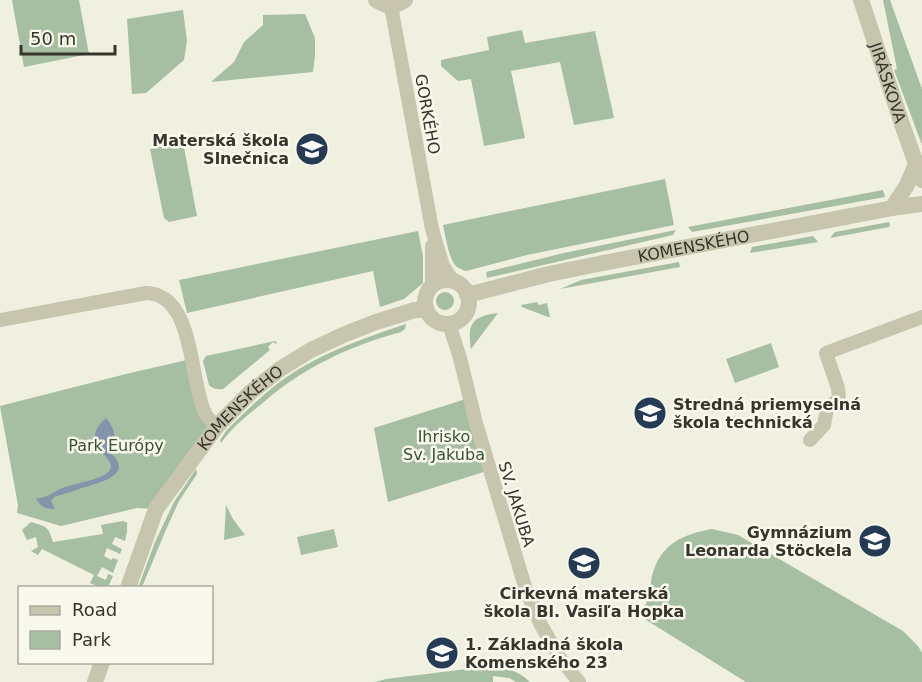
<svg xmlns="http://www.w3.org/2000/svg" width="922" height="682" font-family="'DejaVu Sans',sans-serif">
<rect width="100%" height="100%" fill="#f0f0e0"/>
<path fill="#a6bea1" d="M12,0h67l10,54 -65,13z
M883,0h7l32,89v56l-28,-75 3,-1z
M183,10l4,31 -3,19 -38,33 -14,1 -5,-75z
M305,14l10,24v18l-2,16 -102,10 23,-20 10,-20 19,-17v-10z
M522,30l3,13 70,-12 19,87 -40,7 -14,-63 -49,9 14,67 -41,8 -13,-67 -13,2 -17,-15v-6l48,-10 -2,-13z
M183,142l14,74 -28,6 -5,-4 -14,-69z
M665,179l9,46 -147,30 -61,16c-1,0 -9,-4 -9,-4 -8,-6 -12,-33 -14,-42z
M883,190l2,7 -193,35 -4,-5z
M889,222l1,3 -1,2 -59,11 5,-6z
M676,230l-3,5 -186,43 -1,-6 78,-19z
M418,231l5,25v27l-19,16 -24,8 -7,-36 -186,42 -8,-33z
M813,236l5,6 -68,11 2,-6z
M679,262l1,5 -120,22 21,-9z
M436 301a9 9 0 1 1 18 0a9 9 0 1 1-18 0Z
M537,302l2,3 8,-2 3,14h-2l-26,-10 -1,-2z
M498,313l-27,36c-4,-25 1,-33 27,-36z
M406,324l-1,5 -4,3c-51,14 -95,34 -136,69 -16,13 -32,25 -44,42l-1,-3 6,-9c16,-16 33,-33 51,-47 38,-29 84,-45 129,-60z
M275,341l2,2 -1,1 -3,-2 -5,5 2,3 -47,39c-6,1 -10,0 -14,-4l-6,-24 3,-5z
M771,343l8,24 -44,16 -9,-24z
M191,359l26,67 -61,83 -19,-1 -76,18 -44,-13 1,-8 -18,-99 126,-32z
M469,398l21,72 -102,32 -14,-74z
M196,469l1,5 -18,27 -14,31 -23,55 -4,1 17,-46 19,-40z
M226,505l7,14 12,16 -21,5z
M123,521l5,2 -1,1v8l-2,9 -10,-4 -3,7 10,5 -2,5 -13,-6 -3,8 7,4 2,-2 5,2 -5,13 -11,-6 -5,9 9,4 2,-6 5,2 -5,11h-9l-9,-4 4,-8 -52,-26 -4,6 -7,-4 7,-4 -2,-10 -9,3 -5,-10 9,-8c16,5 17,4 22,20l50,-8 -2,-9z
M334,529l4,18 -37,8 -4,-18z
M712,529l26,6 165,96 15,15 4,7v29h-176l-108,-67c4,-6 10,-13 12,-20 2,-6 0,-13 2,-19 8,-32 31,-42 60,-47z
M491,666c15,1 28,5 39,16h-14l-7,-4 -16,-2v6h-118l11,-3z"/>
<path fill="#8295aa" d="M106,418c10,11 11,23 3,34 28,22 -10,31 -27,36 -9,3 -18,6 -28,9l-3,4 4,8c-9,0 -15,-2 -19,-11 9,1 14,-4 22,-8 10,-6 47,-10 52,-20 8,-13 -34,-26 -4,-52z"/>
<g fill="none" stroke-linecap="round" stroke-linejoin="round">
<path stroke="#c7c5ad" stroke-width="14" d="M391,6l41,223 11,37 10,15
M432,246v40
M0,320l146,-27c49,1 43,87 59,120 2,5 8,9 12,13
M449,324l11,34 16,65 50,167 14,33 19,34 20,25
M810,440l14,-15 3,-17 12,-9 -1,-11 -12,-35 96,-36"/>
<g stroke="#c7c5ad" stroke-width="16">
<path d="M376,0c10,7 19,7 29,0"/>
<path id="s1" d="M861,0l43,130 18,50"/>
<path d="M892,208l15,-23 9,-21"/>
<circle cx="447" cy="302" r="22"/>
<path id="s2" d="M467,295l82,-21 54,-11 295,-56 24,-3"/>
<path id="s3" d="M128,588l28,-79 61,-83 34,-34 29,-23 31,-19 32,-15 33,-13 39,-12h11"/>
<path d="M95,682l7,-20"/>
</g>
</g>
<defs>
<g id="school-disc" transform="scale(1.725)"><circle r="9.5" fill="#253a53" stroke="#f8f8ec"/><path d="M0-5L7-2L0 1L-7-2ZM-4 1L0 2.5L4 1V4Q0 6-4 4Z" fill="#fff"/></g>
</defs>
<g fill-rule="evenodd">
<use href="#school-disc" x="312" y="149"/>
<use href="#school-disc" x="650" y="413"/>
<use href="#school-disc" x="875" y="541"/>
<use href="#school-disc" x="584" y="563"/>
<use href="#school-disc" x="442" y="653"/>
</g>
<g text-anchor="middle" stroke-width="5" stroke-linejoin="round" paint-order="stroke">
<g font-size="16" fill="#36342b" stroke="#f8f8ec">
<text dy="6" stroke="none"><textPath href="#s1" startOffset="87">JIRÁSKOVA</textPath></text>
<text transform="translate(428 114) rotate(80)" y="6">GORKÉHO</text>
<text dy="6" stroke="none"><textPath href="#s2" startOffset="232">KOMENSKÉHO</textPath></text>
<text dy="6" stroke="none"><textPath href="#s3" startOffset="216">KOMENSKÉHO</textPath></text>
<text transform="translate(517 504) rotate(73)" y="6">SV. JAKUBA</text>
</g>
<g font-size="16" font-weight="bold" fill="#36342b" stroke="#f8f8ec" text-anchor="end">
<text x="289" y="146">Materská škola<tspan x="289" dy="18">Slnečnica</tspan></text>
<text x="673" y="410" text-anchor="start">Stredná priemyselná<tspan x="673" dy="18">škola technická</tspan></text>
<text x="852" y="538">Gymnázium<tspan x="852" dy="18">Leonarda Stöckela</tspan></text>
<text x="584" y="599" text-anchor="middle">Cirkevná materská<tspan x="584" dy="18">škola Bl. Vasiľa Hopka</tspan></text>
<text x="465" y="650" text-anchor="start">1. Základná škola<tspan x="465" dy="18">Komenského 23</tspan></text>
</g>
<g font-size="16" fill="#365231" stroke="#f8f8ec">
<text x="444" y="442">Ihrisko<tspan x="444" dy="18">Sv. Jakuba</tspan></text>
<text x="116" y="451">Park Európy</text>
</g>
</g>
<rect x="18" y="586" width="195" height="78" fill="#f8f8ec" stroke="#aaaa9f" stroke-width="1.5"/>
<rect x="30" y="606" width="30" height="9" fill="#c7c5ad" stroke="#aaaa9f" stroke-width="1.5"/>
<text x="72" y="616" font-size="18" fill="#36342b">Road</text>
<rect x="30" y="631" width="30" height="18" fill="#a6bea1" stroke="#aaaa9f" stroke-width="1.5"/>
<text x="72" y="646" font-size="18" fill="#36342b">Park</text>
<path d="M21 45v9h94v-9" fill="none" stroke="#36342b" stroke-width="3"/>
<text x="30" y="45" font-size="18" fill="#36342b" stroke="#f8f8ec" stroke-width="4.5" paint-order="stroke">50 m</text>
</svg>
